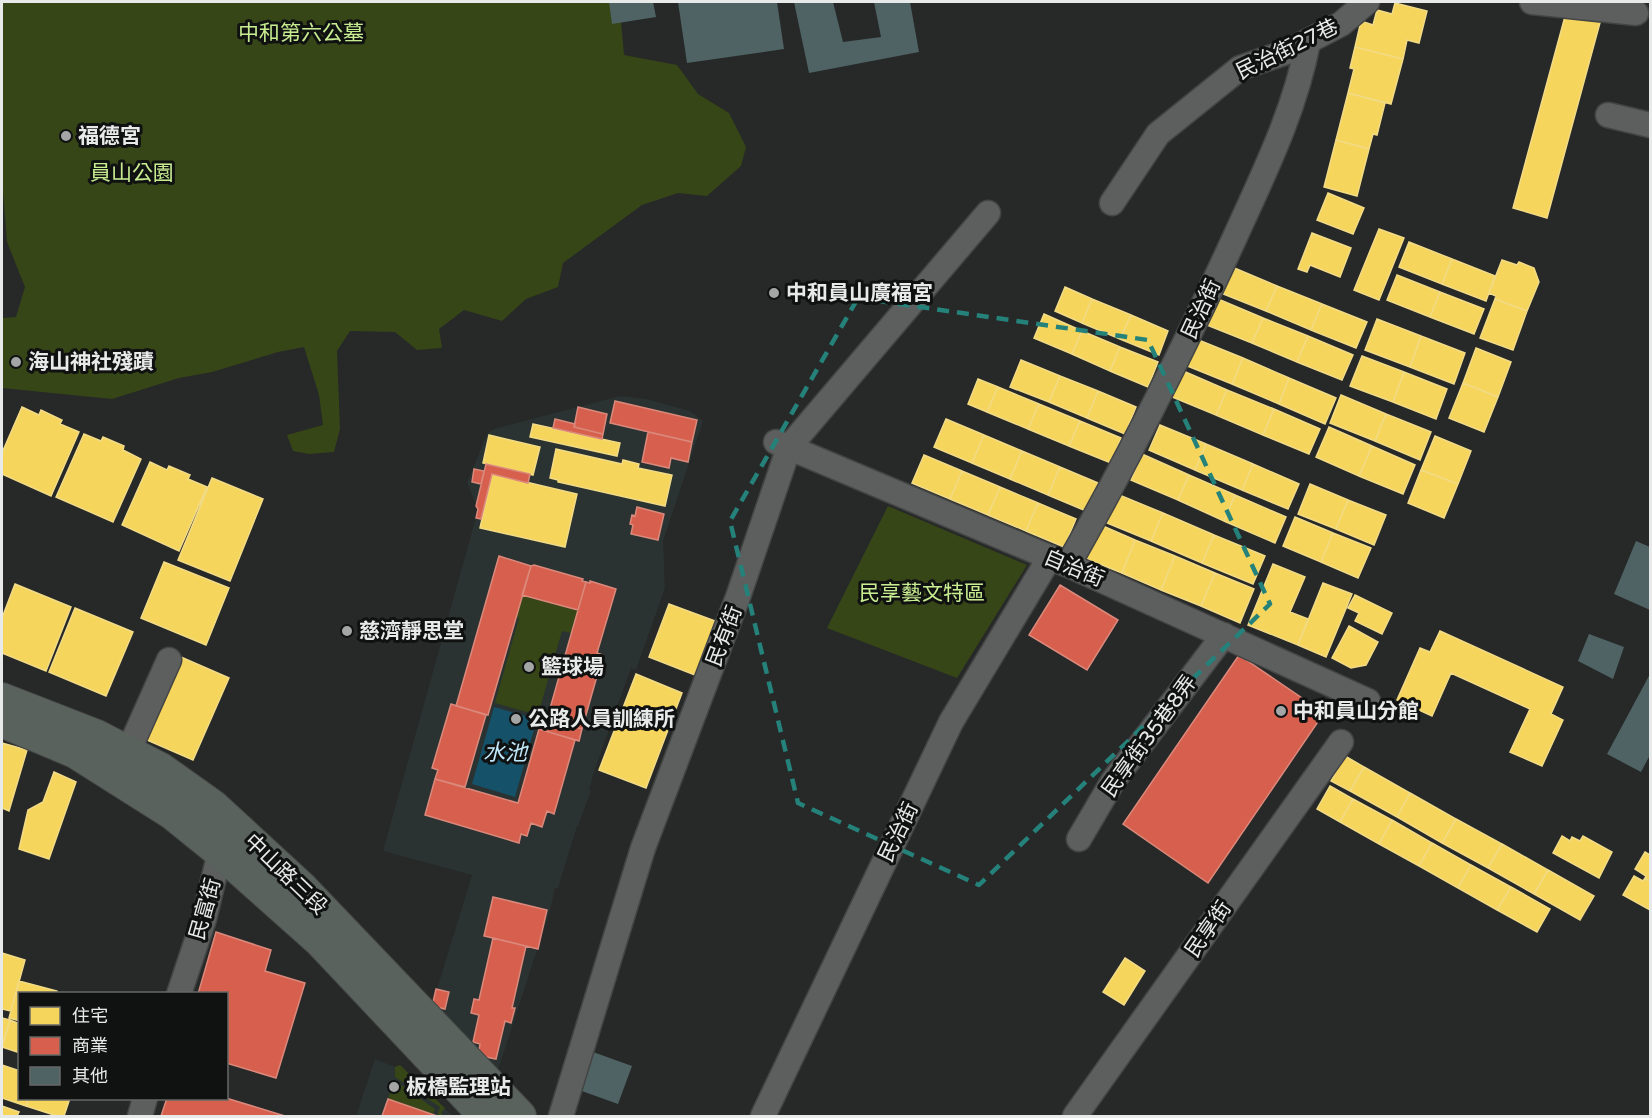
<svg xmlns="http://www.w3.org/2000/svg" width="1652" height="1118" font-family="'Varela Round','Noto Sans TC',sans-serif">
<rect width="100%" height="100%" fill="#272828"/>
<path fill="#2a3331" d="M620,396l26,3 44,12 13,10 -40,120 2,47 -29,82 -5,-2 -36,101 -6,20 2,2 -13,35h-1l-19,62h-3l-5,22 -52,160 -65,-68 39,-127 -89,-24 95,-341 -11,-27 18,-44 3,-6 6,-4z
M375,1059l20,8 5,-2 53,51h-97z"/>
<path fill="#364617" d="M2,2h615l4,19 3,34 53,10 21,29 31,19 17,34 -5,19 -34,30 -29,-3 -36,12 -79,58 -5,24 -32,12 -24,22 -38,-11 -25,19 3,19 -25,2 -22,-18 -45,-1 -13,20 3,78 -6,23 -25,2 -16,-3 -6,-16 36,-10 -4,-30 -15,-48 -26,5 -66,20 -33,6 -67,21 -110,-11v-70l14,-1 9,-30 -18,-45 -5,-64z
M888,506l139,59 -70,113 -130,-50z
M522,595l56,15 -7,23 -9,-2 -24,84 -43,-12 24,-85 -3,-1z
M400,1065l45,43 -4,5 3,3h-7l3,-9 -45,-30v-10z
M394,1080l41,29 -2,5 -45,-15z"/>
<path fill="#155168" d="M494,707l43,12 -22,78 -43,-13z"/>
<path fill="#f6d55c" stroke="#f2db86" stroke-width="1.5" d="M1395,3l32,8 -8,32 -12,-3 -4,19 -48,-12 6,-26 12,4 4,-15 15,4z
M1567,9l34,10 -54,199 -34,-10z
M1355,47l48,12 -12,45 -43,-11 6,-24 -4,-1z
M1348,93l37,10 -8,32 -4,-1 -4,15 -33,-9z
M1336,140l33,9 -12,47 -33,-9z
M1328,193l36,15 -11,26 -36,-14z
M1379,229l25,9 -25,62 -25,-10z
M1312,233l39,15 -11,29 -30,-12 -3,7 -9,-3z
M1409,242l43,17 -10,25 -43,-17z
M1452,259l43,17 -9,25 -44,-17z
M1502,260l15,5 2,-3 15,6 5,14 -12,29 -32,-12 1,-3 -7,-3z
M1232,267l45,19 -11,25 -45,-18z
M1397,275l43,17 -10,25 -43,-17z
M1277,286l45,18 -11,26 -45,-19z
M1065,287l27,12 -10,24 -27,-12z
M1440,292l44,17 -10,25 -44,-17z
M1092,299l39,16 -11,24 -38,-16z
M1218,299l45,19 -11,25 -45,-18z
M1495,299l32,12 -14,39 -33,-12z
M1322,304l45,18 -11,26 -45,-18z
M1044,314l38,17 -10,23 -38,-16z
M1131,315l37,16 -9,24 -39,-16z
M1263,318l45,18 -11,26 -45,-19z
M1377,319l44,17 -11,31 -45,-17z
M1082,331l38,16 -10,24 -38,-17z
M1308,336l45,19 -11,25 -45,-18z
M1421,336l44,17 -11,31 -44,-17z
M1196,339l47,19 -11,26 -47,-19z
M1120,347l38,15 -10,25 -38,-16z
M1476,348l35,14 -13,35 -35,-14z
M1362,356l42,16 -11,30 -43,-16z
M1243,358l46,20 -10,26 -47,-20z
M1021,360l39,16 -11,26 -39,-15z
M1181,370l46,20 -11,25 -46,-19z
M1404,372l43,17 -11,30 -43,-17z
M1060,376l38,15 -11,27 -38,-16z
M1289,378l47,20 -11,26 -46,-20z
M978,379l20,8 -11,25 -19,-8z
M1463,383l35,14 -14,35 -35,-14z
M998,387l41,17 -11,25 -41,-17z
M1227,390l47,19 -11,26 -47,-20z
M1098,391l38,16 -11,27 -38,-16z
M1341,395l45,19 -11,27 -45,-18z
M1039,404l41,17 -11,25 -41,-17z
M22,407l17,8 2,-5 21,10 -2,4 19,8 -28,64 -49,-22v-21z
M1274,409l46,20 -11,25 -46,-19z
M1386,414l45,18 -11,28 -45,-19z
M946,419l38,16 -12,28 -38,-16z
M1080,421l41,17 -10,25 -42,-17z
M533,424l87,19 -3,13 -87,-19z
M1160,425l46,19 -11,26 -46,-20z
M1329,427l43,19 -13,30 -43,-19z
M84,434l17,7 2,-4 21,9 -1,4 18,9 -28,63 -57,-25z
M489,435l51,12 -7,28 -50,-12z
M984,435l38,16 -12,28 -38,-16z
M1435,436l36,15 -13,33 -37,-14z
M1206,444l47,20 -11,26 -47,-20z
M1372,446l43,19 -12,29 -44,-18z
M556,449l66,15 1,-4 16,4 -1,4 34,7 -7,31 -107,-24v-2l-8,-2z
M1022,451l38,16 -12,28 -38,-16z
M1142,454l47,21 -11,25 -47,-20z
M924,455l38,16 -12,28 -38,-16z
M150,462l17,8 2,-4 21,9 -2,4 19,8 -28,64 -57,-26z
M1253,464l46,20 -11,25 -46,-19z
M1060,467l38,16 -12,28 -38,-16z
M1421,470l37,14 -14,34 -36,-15z
M962,471l38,16 -12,28 -38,-16z
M492,474l85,20 -12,53 -85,-19z
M1189,475l46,20 -11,26 -46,-21z
M212,478l51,21 -33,82 -52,-21z
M1310,484l38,16 -12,29 -38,-15z
M1000,487l38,16 -12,28 -38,-16z
M1112,492l51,21 -12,28 -51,-21z
M1235,495l51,22 -11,26 -51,-22z
M1348,500l38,15 -12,30 -38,-16z
M1038,503l38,16 -12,28 -38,-16z
M1163,513l51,22 -12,28 -51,-22z
M1295,517l38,16 -12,29 -38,-16z
M1096,523l39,17 -13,33 -40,-16z
M1333,533l38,15 -13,30 -37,-16z
M1214,535l51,21 -12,28 -51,-21z
M1135,540l40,16 -14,34 -39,-17z
M1175,556l40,17 -14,33 -40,-16z
M164,562l65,26 -23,57 -65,-27z
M1273,564l32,13 -15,35 18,7 -10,26 -50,-20z
M1215,573l39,16 -14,34 -39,-17z
M1323,583l29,11 -26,63 -28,-12z
M15,584l56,23 -25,64 -44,-18v-35z
M1355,595l37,18 -10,21 -27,-13 4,-8 -11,-5z
M669,604l46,17 -20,54 -46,-18z
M75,608l58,24 -27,64 -57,-24z
M1349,626l29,16 -12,23 -15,3 -19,-10z
M1440,631l123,56 -12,27 12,6 -21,46 -32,-14 20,-43 -79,-36 -19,43 -35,-16 23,-52 10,4z
M174,654l55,24 -36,82 -55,-24z
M636,674l46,19 -36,95 -47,-18z
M2,743l25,7 -18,61 -7,-3z
M1345,756l19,11 -14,24 -19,-10z
M1364,767l46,26 -13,24 -47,-26z
M54,772l22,10 -27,77 -30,-10 9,-39 15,-8z
M1330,786l23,13 -13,23 -23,-13z
M1410,793l46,26 -14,24 -45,-26z
M1353,799l39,21 -13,24 -39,-22z
M1456,819l46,25 -14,24 -46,-25z
M1392,820l40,23 -13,23 -40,-22z
M1562,836l8,5 2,-4 8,4 3,-5 29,16 -13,26 -46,-25z
M1432,843l39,22 -13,23 -39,-22z
M1502,844l46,26 -14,24 -46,-26z
M1645,852l5,3v26l-5,-3 1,-2 -11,-7z
M1471,865l40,22 -14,23 -39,-22z
M1548,870l46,26 -14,24 -46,-26z
M1634,876l9,5 2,-3 5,3v29l-27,-15z
M1511,887l39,22 -13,23 -40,-22z
M2,953l23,7 -14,51 -9,-2z
M1125,958l20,13 -21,34 -21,-13z
M19,981l38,10v3h-37v27l-11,-3z
M2,1018l8,2 -8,26z
M10,1020l10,4v29l-18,-6z
M2,1065l18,6v27h9l-3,8 -24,-8z
M29,1098h41l-6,18h-7l-31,-10z
M2,1106l17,6 -2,4h-15z"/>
<path fill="#d6604d" stroke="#db897c" stroke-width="1.5" d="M615,401l82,19 -5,22 -82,-19z
M578,407l29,7 -4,20 -29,-7z
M555,419l20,5 -1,3 29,7 -1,5 -49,-11z
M648,432l44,10 -4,20 -17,-4 -2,10 -27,-6z
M486,464l44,10 -2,9 -36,-9 -11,45 -5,-1 2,-9 -2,-3z
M474,469l10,2 -3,13 -9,-2z
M637,507l27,7 -6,26 -27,-6 2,-9 -3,-1 2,-9 3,1z
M499,556l32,10 -43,149 -32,-9z
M534,565l49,14 -1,2 4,1 -8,28 -56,-15 9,-29z
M590,581l26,8 -19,64 6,2 -21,74 -35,-10 39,-137 4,1z
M1060,585l58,35 -31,50 -58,-35z
M1239,655l85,58 -116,170 -85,-59z
M451,704l35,11 -21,72 -30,-8 3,-9 -6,-2z
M543,716l39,13 -3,12 -40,-12z
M539,729l36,11 -21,74 -7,-3 -5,16 -11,-4 -4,13 -6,-2 -2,9 -94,-28 10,-36 83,24z
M493,897l54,13 -9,39 -54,-13z
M216,932l55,18 -6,21 40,12 -29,95 -50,-15v-69h-28z
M493,938l33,8 -14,62h3l-4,15 -6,-2 -9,38 -10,-2 -7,-7 1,-6 -7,-2 6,-27 -8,-2 3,-14 5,1z
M436,989l13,3 -4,17 -9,-2 -3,-5z
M167,1098h59l59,18h-124z
M388,1099l49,17h2h-57z"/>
<path fill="#4f6364" d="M609,2h44l3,15 -44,7z
M678,2h99l7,47 -97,14z
M794,2h39l10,40 38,-5 -7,-35h36l9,50 -110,21z
M1636,541l14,6v63l-36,-16z
M1589,634l35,13 -11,32 -35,-18z
M1650,674v81l-9,17 -34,-18z
M593,1052l39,14 -14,38 -39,-14z"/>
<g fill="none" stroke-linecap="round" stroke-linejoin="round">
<g stroke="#434444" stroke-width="27">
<path id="minor" d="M1532,2l104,11
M1608,115l42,10
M1112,203l46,-69 82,-66 47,-16 54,-28 26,-22
M776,442l292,123 300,136
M1068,565c61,-107 116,-217 167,-328 29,-64 60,-126 73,-195
M128,752l41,-92
M1079,839l34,-58 111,-146
M179,994l25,-75 16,-67 8,-10
M140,1116l5,-18
M561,1116l82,-268 95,-251 51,-150 199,-234
M763,1116l188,-394 99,-165
M1075,1116l266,-374"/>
</g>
<g stroke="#434444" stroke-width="34">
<path id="major" d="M2,699l95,37 64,33 52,37 89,82 218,228
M11,725l64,27 98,62 47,38 100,89 165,175"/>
</g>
<use href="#minor" stroke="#5d5e5e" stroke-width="24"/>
<use href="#major" stroke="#59625d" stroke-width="32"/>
</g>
<path fill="none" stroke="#25827a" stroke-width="4.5" stroke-dasharray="12 8" stroke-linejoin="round" d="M858,298l290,42 122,264 -291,281 -181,-82 -68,-282z"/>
<g fill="#a4a6a5" stroke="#101111" stroke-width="2">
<circle cx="66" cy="136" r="6"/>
<circle cx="774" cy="293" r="6"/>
<circle cx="16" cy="362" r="6"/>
<circle cx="347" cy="631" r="6"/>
<circle cx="529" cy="667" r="6"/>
<circle cx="1281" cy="711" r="6"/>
<circle cx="516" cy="719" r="6"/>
<circle cx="394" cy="1087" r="6"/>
</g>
<g text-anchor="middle" stroke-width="6" stroke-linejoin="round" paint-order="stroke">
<g font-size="21" fill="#c8ed91" stroke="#101111">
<text x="301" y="40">中和第六公墓</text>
<text x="132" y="180">員山公園</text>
<text x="922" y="600">民享藝文特區</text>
</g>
<g font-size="21" fill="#e8eae9" stroke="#101111">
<text transform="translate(1287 49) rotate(-26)" y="7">民治街27巷</text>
<text transform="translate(1201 309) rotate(-65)" y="7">民治街</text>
<text transform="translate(1074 568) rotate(23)" y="7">自治街</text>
<text transform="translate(724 636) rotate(-69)" y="7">民有街</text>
<text transform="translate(1149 736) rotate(-54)" y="7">民享街35巷8弄</text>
<text transform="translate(898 832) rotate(-64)" y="7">民治街</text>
<text transform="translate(286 874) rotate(44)" y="7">中山路三段</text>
<text transform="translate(205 909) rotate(-74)" y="7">民富街</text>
<text transform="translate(1208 929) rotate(-55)" y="7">民享街</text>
</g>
<g font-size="21" font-weight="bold" fill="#e8eae9" stroke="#101111" text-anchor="start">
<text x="78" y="143">福德宮</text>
<text x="786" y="300">中和員山廣福宮</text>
<text x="28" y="369">海山神社殘蹟</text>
<text x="359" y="638">慈濟靜思堂</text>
<text x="541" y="674">籃球場</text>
<text x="1293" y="718">中和員山分館</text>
<text x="528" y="726">公路人員訓練所</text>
<text x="406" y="1094">板橋監理站</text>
</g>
<g font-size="22" font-style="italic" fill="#c0e9fc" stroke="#101111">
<text x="505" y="760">水池</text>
</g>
</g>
<rect width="1652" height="1118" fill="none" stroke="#e8eae9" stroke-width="6"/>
<rect x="18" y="992" width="210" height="108" fill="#101111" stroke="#666867" stroke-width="1.5"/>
<rect x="30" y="1007" width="30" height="18" fill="#f6d55c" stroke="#666867" stroke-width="1.5"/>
<text x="72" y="1022" font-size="18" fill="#e8eae9">住宅</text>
<rect x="30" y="1037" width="30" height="18" fill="#d6604d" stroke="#666867" stroke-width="1.5"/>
<text x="72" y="1052" font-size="18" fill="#e8eae9">商業</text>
<rect x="30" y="1067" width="30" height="18" fill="#4f6364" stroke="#666867" stroke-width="1.5"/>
<text x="72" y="1082" font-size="18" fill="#e8eae9">其他</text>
</svg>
